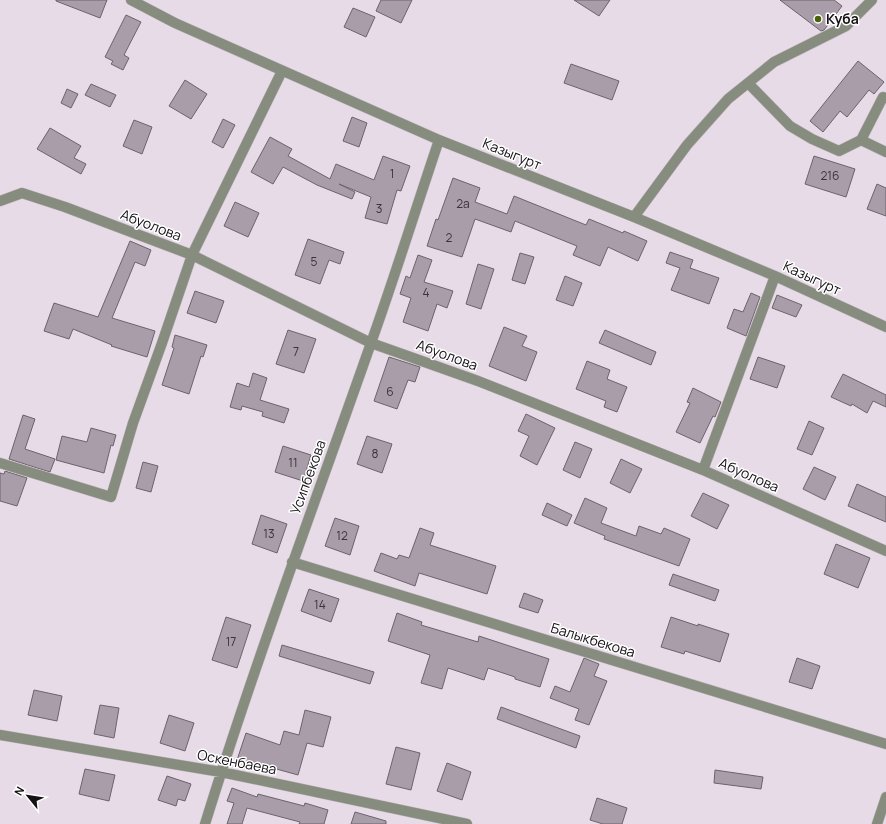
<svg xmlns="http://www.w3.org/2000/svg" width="886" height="824" font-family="Manrope,sans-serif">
<rect width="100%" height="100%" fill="#e6dbe7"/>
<path fill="#a89da8" stroke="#6d636d" d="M56,0h51l-7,18 -44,-17z
M381,0h31l-11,23 -25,-12z
M574,0h36l-11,16z
M780,0h54l8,6 -18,24 -3,1z
M353,8l22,9 -9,20 -22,-10z
M126,15l15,7 -17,33 5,3 -6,12 -12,-6 2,-3 -8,-4z
M858,61l26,21 -10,12 -5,-4 -22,27 -7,-6 -17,21 -13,-11z
M571,64l48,17 -7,19 -48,-17z
M185,80l22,14 -16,25 -22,-13z
M91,84l25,11 -6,12 -25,-12z
M67,89l11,5 -7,14 -10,-5z
M352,117l15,6 -8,24 -16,-6z
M223,119l12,6 -12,23 -11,-6z
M134,120l18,7 -10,27 -19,-8z
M50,128l31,18 -7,12 12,6 -5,10 -44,-25z
M270,137l22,12 -4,7 42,23 6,-15 38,16 9,-24 27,10 -9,25 -4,-1 -10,34 -22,-6 6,-21 -32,-13 16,8 -3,7 -35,-14 -34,-18 -10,17 -22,-12z
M814,156l41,13 -9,28 -41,-13z
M453,178l27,10 -5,14 32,12 7,-18 72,29 3,-6 34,14 1,-2 23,10 -9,20 -30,-14 -8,19 -27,-11 4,-9 -62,-25 -4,11 -36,-13 -13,38 -35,-11 9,-27 2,1z
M877,184l9,4v28l-19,-7z
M235,202l24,11 -11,24 -24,-11z
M308,239l36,13 -4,12 -11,-4 -9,24 -25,-9z
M130,241l21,9 -6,16 -10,-4 -23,56 43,13 -8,26 -36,-11 1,-1 -39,-16 -4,10 -25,-8 10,-28 44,14z
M670,252l23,8 -3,8 29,10 -10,26 -38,-14 9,-22 -14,-5z
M520,253l14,4 -9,27 -13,-4z
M418,255l14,5 -8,22 29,9 -6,17 -10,-4 -9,27 -25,-9 8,-24 -11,-4 6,-18 4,2z
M478,264l16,5 -13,40 -15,-5z
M565,276l17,7 -9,23 -17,-6z
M195,291l29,10 -8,22 -29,-10z
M751,293l9,4 -14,39 -19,-8 7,-19 9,3z
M777,295l25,10 -6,12 -24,-9z
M504,327l23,9 -5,10 15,6 -11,29 -37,-15z
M288,330l28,9 -12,34 -28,-9z
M605,330l51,22 -5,13 -52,-22z
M175,335l32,10 -4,12 -2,-1 -12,38 -27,-9 12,-37 -2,-1z
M389,357l31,10 -5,15 -7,-2 -11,29 -23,-8z
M758,357l27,9 -8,22 -27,-9z
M587,361l23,9 -3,9 20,8 -10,25 -13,-5 2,-6 -30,-12z
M253,373l14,5 -7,22 29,9 -5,14 -22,-7 1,-4 -21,-6 -1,4 -11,-3 7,-24 12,4z
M843,374l43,21v12l-13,-6 -6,12 -15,-9 -1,2 -20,-9z
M693,388l28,14 -6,15 -2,-1 -13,27 -24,-11 14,-29 -3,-1z
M526,414l29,14 -18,37 -17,-9 9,-20 -11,-5z
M23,415l12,4 -10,30 30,10 -5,13 -41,-13z
M809,421l15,7 -12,27 -15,-6z
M91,428l25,7 -3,11 -2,-1 -7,28 -48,-13 6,-24 25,6z
M367,436l25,8 -10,29 -25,-9z
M575,442l17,7 -12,29 -17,-8z
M283,446l28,9 -8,26 -28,-9z
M621,459l21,10 -12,24 -20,-10z
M143,462l15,4 -7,26 -15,-4z
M814,467l22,10 -11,23 -22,-11z
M5,471l22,7 -10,28 -17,-5v-28l4,1z
M857,484l29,13v25l-38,-16z
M703,493l26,12 -12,24 -26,-13z
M585,498l22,10 -6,15 35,13 3,-10 22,8 3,-6 26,11 -11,27 -75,-27 1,-3 -31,-13z
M547,503l25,12 -5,11 -25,-11z
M261,515l26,9 -10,29 -25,-9z
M335,518l24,8 -9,29 -25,-9z
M420,528l14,5 -4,12 66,21 -9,28 -68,-21 -4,13 -41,-15 7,-18 16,6 2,-4 10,3z
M836,544l34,14 -12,30 -34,-14z
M673,574l46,16 -4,11 -46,-16z
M309,589l30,10 -8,23 -30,-11z
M524,593l19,7 -5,13 -19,-6z
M397,613l25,9 -1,3 57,17 1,-6 70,23 -9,28 -25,-8v-2l-27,-9 -4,12 -36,-12 -6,21 -21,-6 9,-28 -42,-14z
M226,617l25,8 -14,43 -25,-8z
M671,617l27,9v-2l31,10 -9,28 -35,-11 -1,3 -23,-7z
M282,645l92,27 -4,12 -91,-28z
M584,658l15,6 -5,12 13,5 -18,44 -14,-5 4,-11 -29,-11 5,-12 15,6z
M797,658l23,8 -8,23 -23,-7z
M34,690l28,6 -5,25 -29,-6z
M100,705l19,3 -5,30 -20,-4z
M501,707l79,29 -4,12 -79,-29z
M305,710l26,7 -8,30 -16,-4 -9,32 -36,-10 -2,3 -23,-8 9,-27 34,12 4,-14 15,4z
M169,715l25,8 -9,28 -25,-8z
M396,747l24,6 -9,37 -25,-6z
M447,763l24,9 -9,28 -25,-9z
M85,769l30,6 -6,26 -30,-7z
M715,770l48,7 -2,12 -47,-6z
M167,776l24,8 -6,17 -7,-2 -2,7 -18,-6z
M232,788l25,9 1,-3 46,12 1,-3 23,7 -4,14h-25l1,-2 -53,-14 -5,16h-15l7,-21 -7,-2z
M597,798l30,10 -5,16h-19l-13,-4z
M355,812l31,9v3h-35z"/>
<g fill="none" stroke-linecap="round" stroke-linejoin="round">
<g stroke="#c0b7c1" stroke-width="11">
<path id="minor" d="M131,0l44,23 264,117 195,77 141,59 111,51
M748,83l42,43 22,13 27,12 22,-11 25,12
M861,140l22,-43 3,1
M0,201l22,-8 43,14 127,48 179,88 107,38 225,89 183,81
M634,217l53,-72 41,-46 46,-37 72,-36 26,-26
M0,463l111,34 22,-74 29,-80 30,-88 90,-184
M703,470l72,-194
M292,562l594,182
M0,735l221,37 246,52
M205,824c50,-162 110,-321 166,-481 24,-67 45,-135 68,-203
M877,824l9,-27"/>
</g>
<use href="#minor" stroke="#878d7e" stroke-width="10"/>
</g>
<circle fill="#4a610c" stroke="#fff" stroke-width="1.5" cx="818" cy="19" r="4"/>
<g text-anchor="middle" stroke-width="3" stroke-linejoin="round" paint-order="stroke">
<g font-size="12" fill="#3a343a">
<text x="392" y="178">1</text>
<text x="830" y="180">216</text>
<text x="463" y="208">2а</text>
<text x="379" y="213">3</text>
<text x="449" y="242">2</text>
<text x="314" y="266">5</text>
<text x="426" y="297">4</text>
<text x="296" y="356">7</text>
<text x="390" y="396">6</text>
<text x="375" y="458">8</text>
<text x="293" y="467">11</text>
<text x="269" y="538">13</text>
<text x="342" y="540">12</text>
<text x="320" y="609">14</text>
<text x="231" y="646">17</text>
</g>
<g font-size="14" font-weight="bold" fill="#151115" stroke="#fff" text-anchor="start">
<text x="826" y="24">Куба</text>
</g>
<g font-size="14" fill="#151115" stroke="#fff">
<text transform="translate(512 154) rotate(22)" y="5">Казыгурт</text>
<text transform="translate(151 225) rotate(21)" y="5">Абуолова</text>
<text transform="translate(812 278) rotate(25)" y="5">Казыгурт</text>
<text transform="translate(447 355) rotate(20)" y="5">Абуолова</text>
<text transform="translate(749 475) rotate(24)" y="5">Абуолова</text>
<text transform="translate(308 477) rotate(-70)" y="5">Усипбекова</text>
<text transform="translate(593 640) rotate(17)" y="5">Балыкбекова</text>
<text transform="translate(237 762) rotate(11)" y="5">Оскенбаева</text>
</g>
</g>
<g transform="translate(28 796) rotate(300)" stroke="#ffffff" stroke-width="3" paint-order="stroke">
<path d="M0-3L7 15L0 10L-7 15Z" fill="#151115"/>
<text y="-6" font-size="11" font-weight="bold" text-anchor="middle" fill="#151115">N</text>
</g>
</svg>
